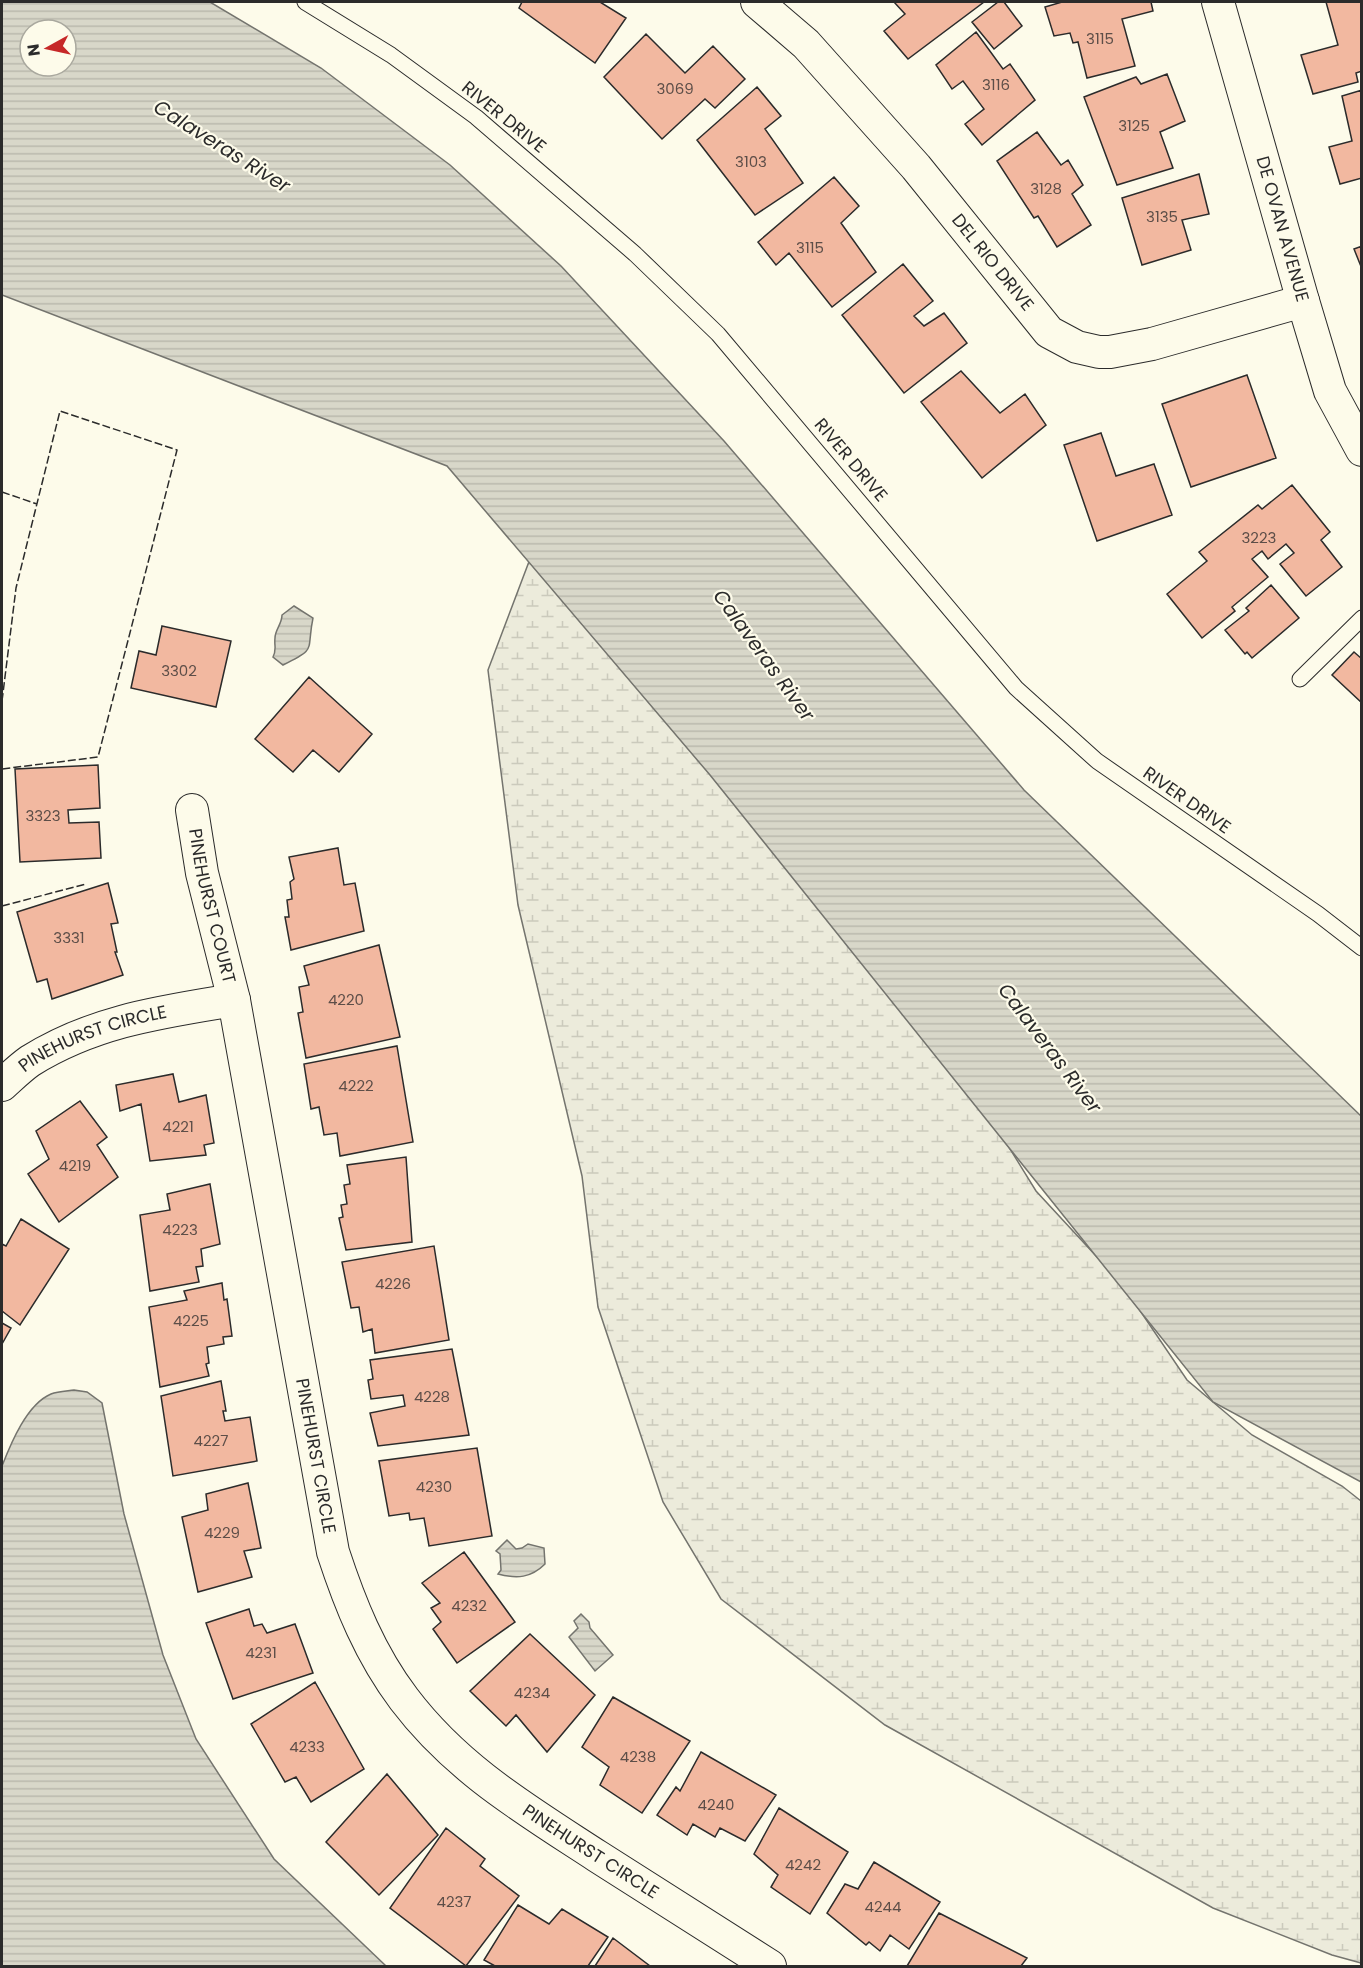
<svg xmlns="http://www.w3.org/2000/svg" width="1363" height="1968" font-family="Poppins,sans-serif">
<defs>
<pattern id="wetland-marsh" width="20" height="14" patternUnits="userSpaceOnUse" patternTransform="scale(1.5)"><rect width="20" height="14" fill="#ecebdb"/><path d="M1 5h8M5 5V1M11 12h8M15 12V8" fill="none" stroke="#cbcabc"/></pattern>
<pattern id="water-rules" width="6" height="5" patternUnits="userSpaceOnUse" patternTransform="scale(1.5)"><rect width="6" height="5" fill="#d8d7c9"/><path d="M0 2.5h6" fill="none" stroke="#bab9ad"/></pattern>
</defs>
<rect width="100%" height="100%" fill="#fdfbea"/>
<path fill="url(#wetland-marsh)" stroke="#74746e" stroke-width="1.5" d="M530,559l428,506 78,126 86,93 65,96 65,55 90,51 19,15v462l-29,-8 -119,-47 -328,-183 -164,-126 -58,-97 -65,-195 -16,-131 -64,-271 -30,-235z"/>
<path fill="url(#water-rules)" stroke="#74746e" stroke-width="1.5" fill-rule="evenodd" d="M2,2h208l111,66 129,97 111,101 163,175 300,349 337,326v366l-148,-80 -503,-627 -263,-309 -445,-171zM30,30h36v36h-36z
M294,606l19,12c-7,33 5,30 -30,47l-10,-8c4,-8 1,-11 2,-19 0,-8 7,-14 7,-23z
M74,1390l13,2 15,11 22,111 39,141 33,84 78,120 112,107h-384v-500c9,-23 25,-62 49,-72 7,-3 16,-3 23,-4z
M507,1540l9,9 6,-1 6,-4 16,4 1,16c-14,14 -28,15 -47,10l3,-4 -1,-16 -4,-3z
M581,1614l8,8 1,6 23,27 -18,16 -26,-34 9,-9 -4,-7z"/>
<path fill="#f2b8a0" stroke="#2b2b2b" stroke-width="1.5" d="M522,2h78l26,16 -31,45 -76,-55z
M894,2h90l-76,57 -24,-28 21,-17z
M998,2h6l18,24 -28,23 -22,-27z
M1062,2h89l2,9 -31,8 13,47 -48,12 -9,-36 -5,1 -3,-10 -16,3 -9,-29z
M1326,2h36v69l-6,2 2,9 -45,12 -12,-39 37,-10z
M976,32l27,37 7,-5 25,36 -53,45 -17,-21 19,-15 -21,-28 -11,8 -16,-24z
M646,34l39,39 28,-27 32,33 -30,29 -10,-9 -43,40 -58,-62z
M1167,74l18,47 -25,11 13,36 -56,17 -33,-88 52,-20 5,7z
M757,87l24,29 -16,13 38,54 -48,32 -58,-75z
M1362,90v88l-22,6 -11,-37 23,-6 -10,-45z
M1037,132l24,33 7,-5 15,25 -11,9 19,31 -34,22 -19,-31 -4,2 -37,-57z
M1199,174l10,40 -27,6 9,30 -49,15 -20,-67z
M834,177l25,29 -18,17 35,49 -44,35 -43,-54 -13,12 -18,-23z
M1362,246v23l-8,-20z
M903,264l30,37 -19,15 10,10 20,-13 23,30 -63,50 -62,-78z
M961,371l39,42 25,-19 21,31 -64,53 -61,-76z
M1247,375l29,83 -85,29 -29,-83z
M1101,433l15,43 38,-12 18,51 -75,26 -33,-96z
M1292,485l38,47 -9,8 21,27 -36,29 -26,-32 14,-11 -8,-9 -18,15 -6,-8 -10,8 16,18 -36,30 3,4 -33,27 -35,-44 40,-33 -8,-9 59,-47 4,4z
M1271,585l28,33 -47,40 -5,-6 -2,2 -20,-24 24,-19 -3,-3z
M162,626l69,15 -15,66 -85,-19 8,-37 17,4z
M1354,652l8,7v44l-30,-28z
M309,677l63,57 -33,38 -26,-22 -20,22 -38,-33z
M98,765l2,43 -32,2 1,13 30,-1 2,36 -81,4 -5,-93z
M338,848l6,37 11,-2 9,48 -73,19 -6,-33h4l-2,-17 5,-1 -2,-17 4,-3 -5,-22z
M108,883l10,40 -7,1 6,28h-2l8,23 -71,24 -5,-20 -10,3 -20,-70z
M379,945l21,92 -94,21 -8,-45 5,-1 -4,-25 10,-2 -5,-19z
M397,1046l16,96 -73,14 -3,-23 -13,2 -5,-28 -8,2 -7,-45z
M173,1074l6,28 27,-7 8,48 -10,2 2,10 -56,6 -9,-57 -21,7 -4,-26z
M80,1101l27,36 -10,8 21,32 -59,45 -31,-48 21,-15 -13,-28z
M406,1157l6,85 -66,8 -7,-32 4,-1 -2,-12 6,-1 -3,-19 6,-1 -3,-19z
M210,1184l10,60 -19,5 2,17 -7,1 3,15 -49,9 -10,-76 30,-5 -3,-16z
M21,1219l48,30 -49,76 -18,-14v-67l4,2z
M434,1246l15,94 -74,13 -3,-24 -9,3 -4,-25 -8,1 -9,-46z
M222,1283l2,17 3,-1 5,37 -9,1 1,7 -17,3 2,16 -3,1 3,12 -49,11 -11,-80 38,-7 -3,-9z
M2,1323l9,5 -9,16z
M452,1349l17,86 -91,11 -8,-33 35,-7 -2,-11 -32,4 -3,-19 5,-1 -3,-19z
M221,1381l5,30h-3l2,10 25,-4 7,44 -84,15 -12,-80z
M477,1448l15,88 -63,10 -5,-28 -14,2 -1,-7 -20,3 -10,-55z
M248,1483l13,65 -17,3 8,26 -54,15 -16,-75 26,-7 -2,-16z
M464,1552l51,70 -58,41 -24,-34 8,-7 -10,-14 9,-5 -18,-20z
M249,1609l5,17 8,-2 5,9 28,-9 18,49 -80,26 -27,-76z
M530,1634l65,61 -48,57 -31,-37 -10,11 -36,-35z
M315,1682l49,87 -53,33 -15,-25 -11,5 -34,-58z
M613,1697l77,44 -48,72 -42,-28 9,-18 -27,-20z
M701,1752l75,43 -31,46 -25,-13 -5,9 -22,-13 -6,11 -30,-20 19,-28 4,4z
M387,1774l51,61 -59,60 -53,-53z
M779,1808l69,44 -38,62 -39,-27 7,-12 -24,-21z
M446,1828l39,31 -5,7 39,30 -53,70 -76,-58z
M874,1862l66,40 -31,47 -19,-14 -10,16 -11,-9 -3,3 -39,-32 18,-29 13,5z
M518,1905l31,19 13,-15 46,28 -20,29h-93l-11,-6z
M939,1913l88,45 -6,8h-114z
M613,1938l37,28h-55z"/>
<g fill="none" stroke-linecap="round" stroke-linejoin="round">
<g stroke="#2b2b2b" stroke-width="17">
<path id="lane" d="M305,2l86,53 85,62 159,137 83,80 298,354 81,73 221,153 44,34
M1300,679l62,-61"/>
</g>
<g stroke="#2b2b2b" stroke-width="34">
<g id="street">
<path id="s1" d="M757,2l49,42 110,123 133,165 28,15 22,5h11l42,-8 151,-43"/>
<path id="s2" d="M1218,2l85,299 27,90 32,59"/>
<path id="s3" d="M192,810l10,63 32,127 99,552c17,52 37,102 71,147 53,70 121,110 193,157 58,37 116,74 173,110"/>
<path id="s4" d="M2,1085c9,-8 18,-17 28,-24 64,-40 131,-49 204,-61"/>
</g>
</g>
<use href="#lane" stroke="#fdfbea" stroke-width="15"/>
<use href="#street" stroke="#fdfbea" stroke-width="32"/>
<path stroke="#2b2b2b" stroke-width="1.5" stroke-dasharray="8 3" stroke-linecap="butt" d="M2,492l35,12
M2,701l14,-113 44,-177 117,39 -79,307 -96,12
M2,906l84,-22"/>
</g>
<g text-anchor="middle" stroke-width="4.5" stroke-linejoin="round" paint-order="stroke">
<g font-size="15" fill="#5d4e48">
<text x="1100" y="44">3115</text>
<text x="996" y="90">3116</text>
<text x="675" y="94">3069</text>
<text x="1134" y="131">3125</text>
<text x="751" y="167">3103</text>
<text x="1046" y="194">3128</text>
<text x="1162" y="222">3135</text>
<text x="810" y="253">3115</text>
<text x="1259" y="543">3223</text>
<text x="179" y="676">3302</text>
<text x="43" y="821">3323</text>
<text x="69" y="943">3331</text>
<text x="346" y="1005">4220</text>
<text x="356" y="1091">4222</text>
<text x="178" y="1132">4221</text>
<text x="75" y="1171">4219</text>
<text x="180" y="1235">4223</text>
<text x="393" y="1289">4226</text>
<text x="191" y="1326">4225</text>
<text x="432" y="1402">4228</text>
<text x="211" y="1446">4227</text>
<text x="434" y="1492">4230</text>
<text x="222" y="1538">4229</text>
<text x="469" y="1611">4232</text>
<text x="261" y="1658">4231</text>
<text x="532" y="1698">4234</text>
<text x="307" y="1752">4233</text>
<text x="638" y="1762">4238</text>
<text x="716" y="1810">4240</text>
<text x="803" y="1870">4242</text>
<text x="454" y="1907">4237</text>
<text x="883" y="1912">4244</text>
</g>
<g font-size="18" fill="#2b2b2b" stroke="#fdfbea">
<text transform="translate(504 117) rotate(39)" y="6">RIVER DRIVE</text>
<text dy="6" stroke="none"><textPath href="#s2" startOffset="236">DE OVAN AVENUE</textPath></text>
<text dy="6" stroke="none"><textPath href="#s1" startOffset="352">DEL RIO DRIVE</textPath></text>
<text transform="translate(851 460) rotate(50)" y="6">RIVER DRIVE</text>
<text transform="translate(1187 800) rotate(35)" y="6">RIVER DRIVE</text>
<text dy="6" stroke="none"><textPath href="#s3" startOffset="98">PINEHURST COURT</textPath></text>
<text dy="6" stroke="none"><textPath href="#s4" startOffset="104">PINEHURST CIRCLE</textPath></text>
<text dy="6" stroke="none"><textPath href="#s3" startOffset="658">PINEHURST CIRCLE</textPath></text>
<text dy="6" stroke="none"><textPath href="#s3" startOffset="1162">PINEHURST CIRCLE</textPath></text>
</g>
<g font-size="20" font-style="italic" fill="#2b2b2b" stroke="#fdfbea">
<text transform="translate(222 146) rotate(32)" y="7">Calaveras River</text>
<text transform="translate(764 655) rotate(54)" y="7">Calaveras River</text>
<text transform="translate(1050 1048) rotate(53)" y="7">Calaveras River</text>
</g>
</g>
<rect width="1363" height="1968" fill="none" stroke="#2b2b2b" stroke-width="6"/>
<g transform="translate(48 48) rotate(262)"><circle r="28" fill="#fdfbea" stroke="#a9a89e" stroke-width="1.5"/>
<path d="M0-4.5L10 22L0 15L-10 22Z" fill="#c62828"/>
<text y="-9" font-size="16" font-weight="bold" text-anchor="middle" fill="#2b2b2b">N</text>
</g>
</svg>
